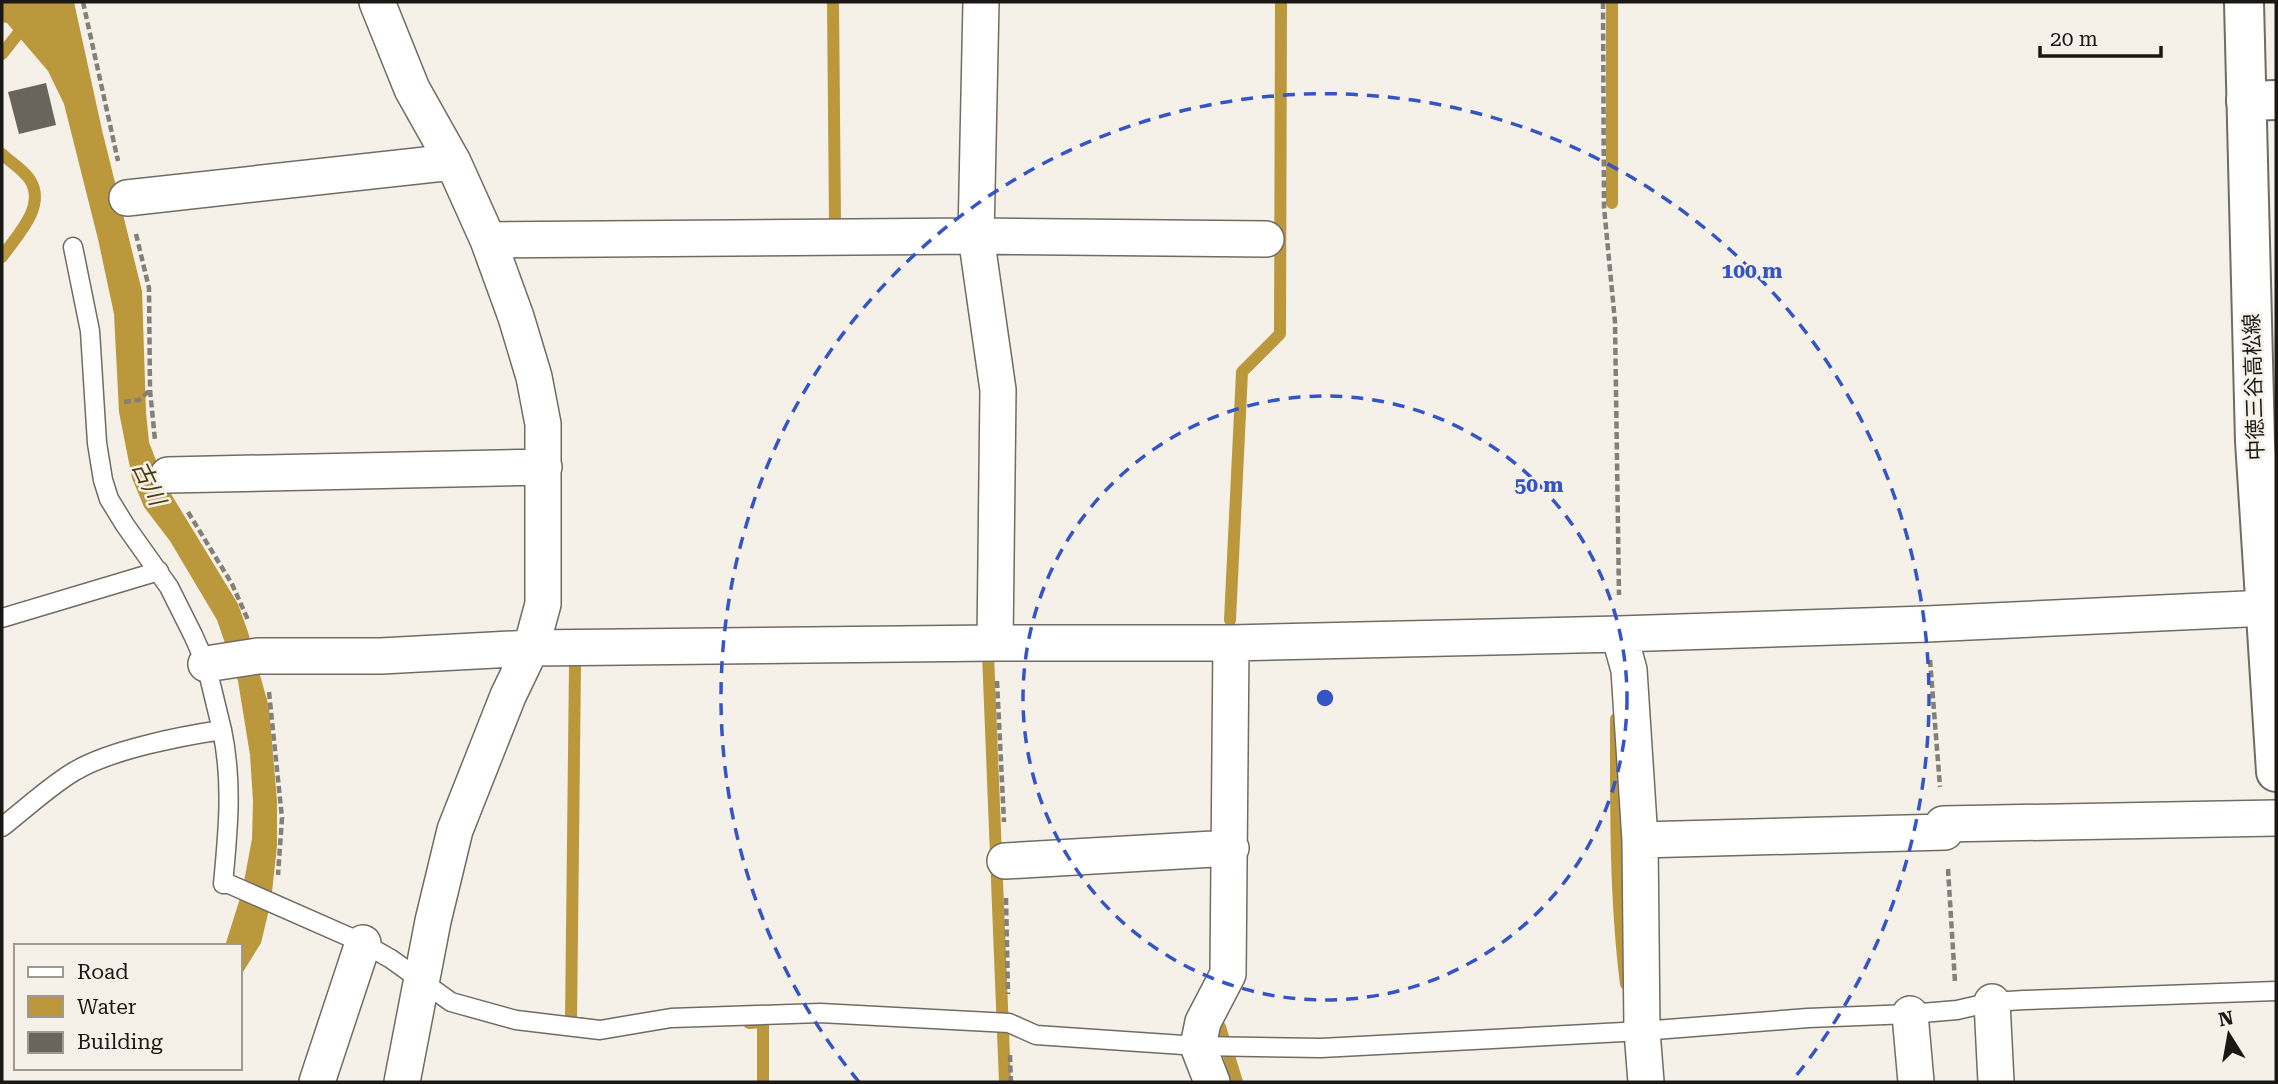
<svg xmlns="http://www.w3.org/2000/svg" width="2278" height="1084" font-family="'Roboto Serif','Noto Sans JP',serif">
<rect width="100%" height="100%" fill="#f5f1e8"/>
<path fill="#bc983c" d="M2,2h72l28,128 40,161 4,121 3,30 16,42 73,120 10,28 21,75 8,94v45l-6,55 -10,42 -21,34v-31h-15l17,-54 10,-53 1,-38 -3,-46 -12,-74 -21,-61 -47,-79 -26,-34 -12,-29 -13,-66 -5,-98 -16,-75 -34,-135 -16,-33 -41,-48 -5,-1z"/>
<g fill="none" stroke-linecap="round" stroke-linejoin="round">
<path stroke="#bc983c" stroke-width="12" d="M833,2l2,220
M1612,2v201
M2,54l41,-52
M2,154c8,8 22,16 28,26 17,27 -14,56 -28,77
M1230,620l12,-248 38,-38 1,-332
M988,654l17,428
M575,664l-4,359h10
M1616,719c0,89 -1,177 10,265
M749,1023l14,-1v60
M1220,1027l17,55"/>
</g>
<path fill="#69655d" d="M46,83l10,42 -37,9 -11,-42z"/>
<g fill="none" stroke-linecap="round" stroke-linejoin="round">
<g stroke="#706c64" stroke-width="21">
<path id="lane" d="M73,247l17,84 7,112 6,37 6,19 16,26 44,62 24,48 13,29 16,66
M2,618l157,-47
M2,827c22,-17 50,-43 73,-56 35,-21 106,-35 147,-41 11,52 6,102 1,154h6l134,59 28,16 60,43 65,18 84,10 71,-12 149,-5 189,10 27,12 162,11 123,2 321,-17 166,-13 102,-4 47,-4 35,-8 32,-2 252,-9"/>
</g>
<g stroke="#706c64" stroke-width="38">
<path id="street" d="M377,2l35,87 41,73 35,78 28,77 18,60 9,47v180l-12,44 -23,48 -53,134 -22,91 -31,161
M981,2l-5,234 22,154 -3,253
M127,198l326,-36
M488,240l488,-4 290,3
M168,475l376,-8
M1619,634l10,36 11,170 2,191 4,51
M206,664l52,-8h123l150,-8 464,-5h236l388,-9 308,-10 340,-16
M1943,824l333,-6
M1640,840l305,-8
M1005,861l226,-13
M1992,1002l4,80
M1910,1014l6,68
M317,1082l46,-139
M1212,1082l-14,-36 5,-24 25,-48 3,-331"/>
</g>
<g stroke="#706c64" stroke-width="42">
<path id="secondary" d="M2246,101l30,-1"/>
</g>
<g stroke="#706c64" stroke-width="42">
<path id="primary" d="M2244,2l11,439 21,331"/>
</g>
<path stroke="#83807a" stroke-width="4.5" stroke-dasharray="7 3.5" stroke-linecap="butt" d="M83,2l35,159
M1603,2l1,205 11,115 4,273
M136,234l13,54 1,102 5,50
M124,402l15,-2 11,-10
M188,512l44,72 16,36
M1930,660l10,127
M997,681l7,141
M269,692l13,126 -4,57
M1948,869l7,113
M1006,898l2,96
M1010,1055l1,27"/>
<use href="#lane" stroke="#fff" stroke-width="18"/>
<use href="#street" stroke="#fff" stroke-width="35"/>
<use href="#secondary" stroke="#fff" stroke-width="38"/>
<use href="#primary" stroke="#fff" stroke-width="38"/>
</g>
<g fill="none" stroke="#3554c5" stroke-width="3.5" stroke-dasharray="12 9">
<circle cx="1325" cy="698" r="302"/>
<path d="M859 1082A604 604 0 1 1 1791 1082"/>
</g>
<g text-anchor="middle" stroke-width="5" stroke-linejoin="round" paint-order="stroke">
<g font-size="21" fill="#191815" stroke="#f5f1e8">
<text transform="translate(2254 387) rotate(-92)" y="7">中徳三谷高松線</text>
</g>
<g font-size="23" font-style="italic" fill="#493a13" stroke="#f5f1e8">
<text transform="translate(149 483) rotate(64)" y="8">古川</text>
</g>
</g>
<circle cx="1325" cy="698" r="10" fill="#3554c5" stroke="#f5f1e8" stroke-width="3.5"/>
<g font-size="21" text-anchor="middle" font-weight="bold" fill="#3554c5" stroke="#f5f1e8" stroke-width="5" stroke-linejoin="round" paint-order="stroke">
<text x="1752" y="278">100 m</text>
<text x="1539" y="492">50 m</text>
</g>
<rect width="2278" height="1084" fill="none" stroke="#191815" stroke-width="7"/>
<rect x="14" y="944" width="228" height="126" fill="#f5f1e8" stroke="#9d9a94" stroke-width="2"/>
<rect x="28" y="967" width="35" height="10" fill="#ffffff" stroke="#9d9a94" stroke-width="2"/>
<text x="77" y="979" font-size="21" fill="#191815">Road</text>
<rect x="28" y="996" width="35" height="21" fill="#bc983c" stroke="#9d9a94" stroke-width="2"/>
<text x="77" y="1014" font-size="21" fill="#191815">Water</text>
<rect x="28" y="1032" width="35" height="21" fill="#69655d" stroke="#9d9a94" stroke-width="2"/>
<text x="77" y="1049" font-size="21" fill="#191815">Building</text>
<g transform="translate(2229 1035) rotate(349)" stroke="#f5f1e8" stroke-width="5" paint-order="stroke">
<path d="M0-5L12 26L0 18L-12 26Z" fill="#191815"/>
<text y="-10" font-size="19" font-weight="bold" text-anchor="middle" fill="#191815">N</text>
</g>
<path d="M2040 46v10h121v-10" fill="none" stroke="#191815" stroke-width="3.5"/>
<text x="2050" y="46" font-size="21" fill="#191815" stroke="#f5f1e8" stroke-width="5" paint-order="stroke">20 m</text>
</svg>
